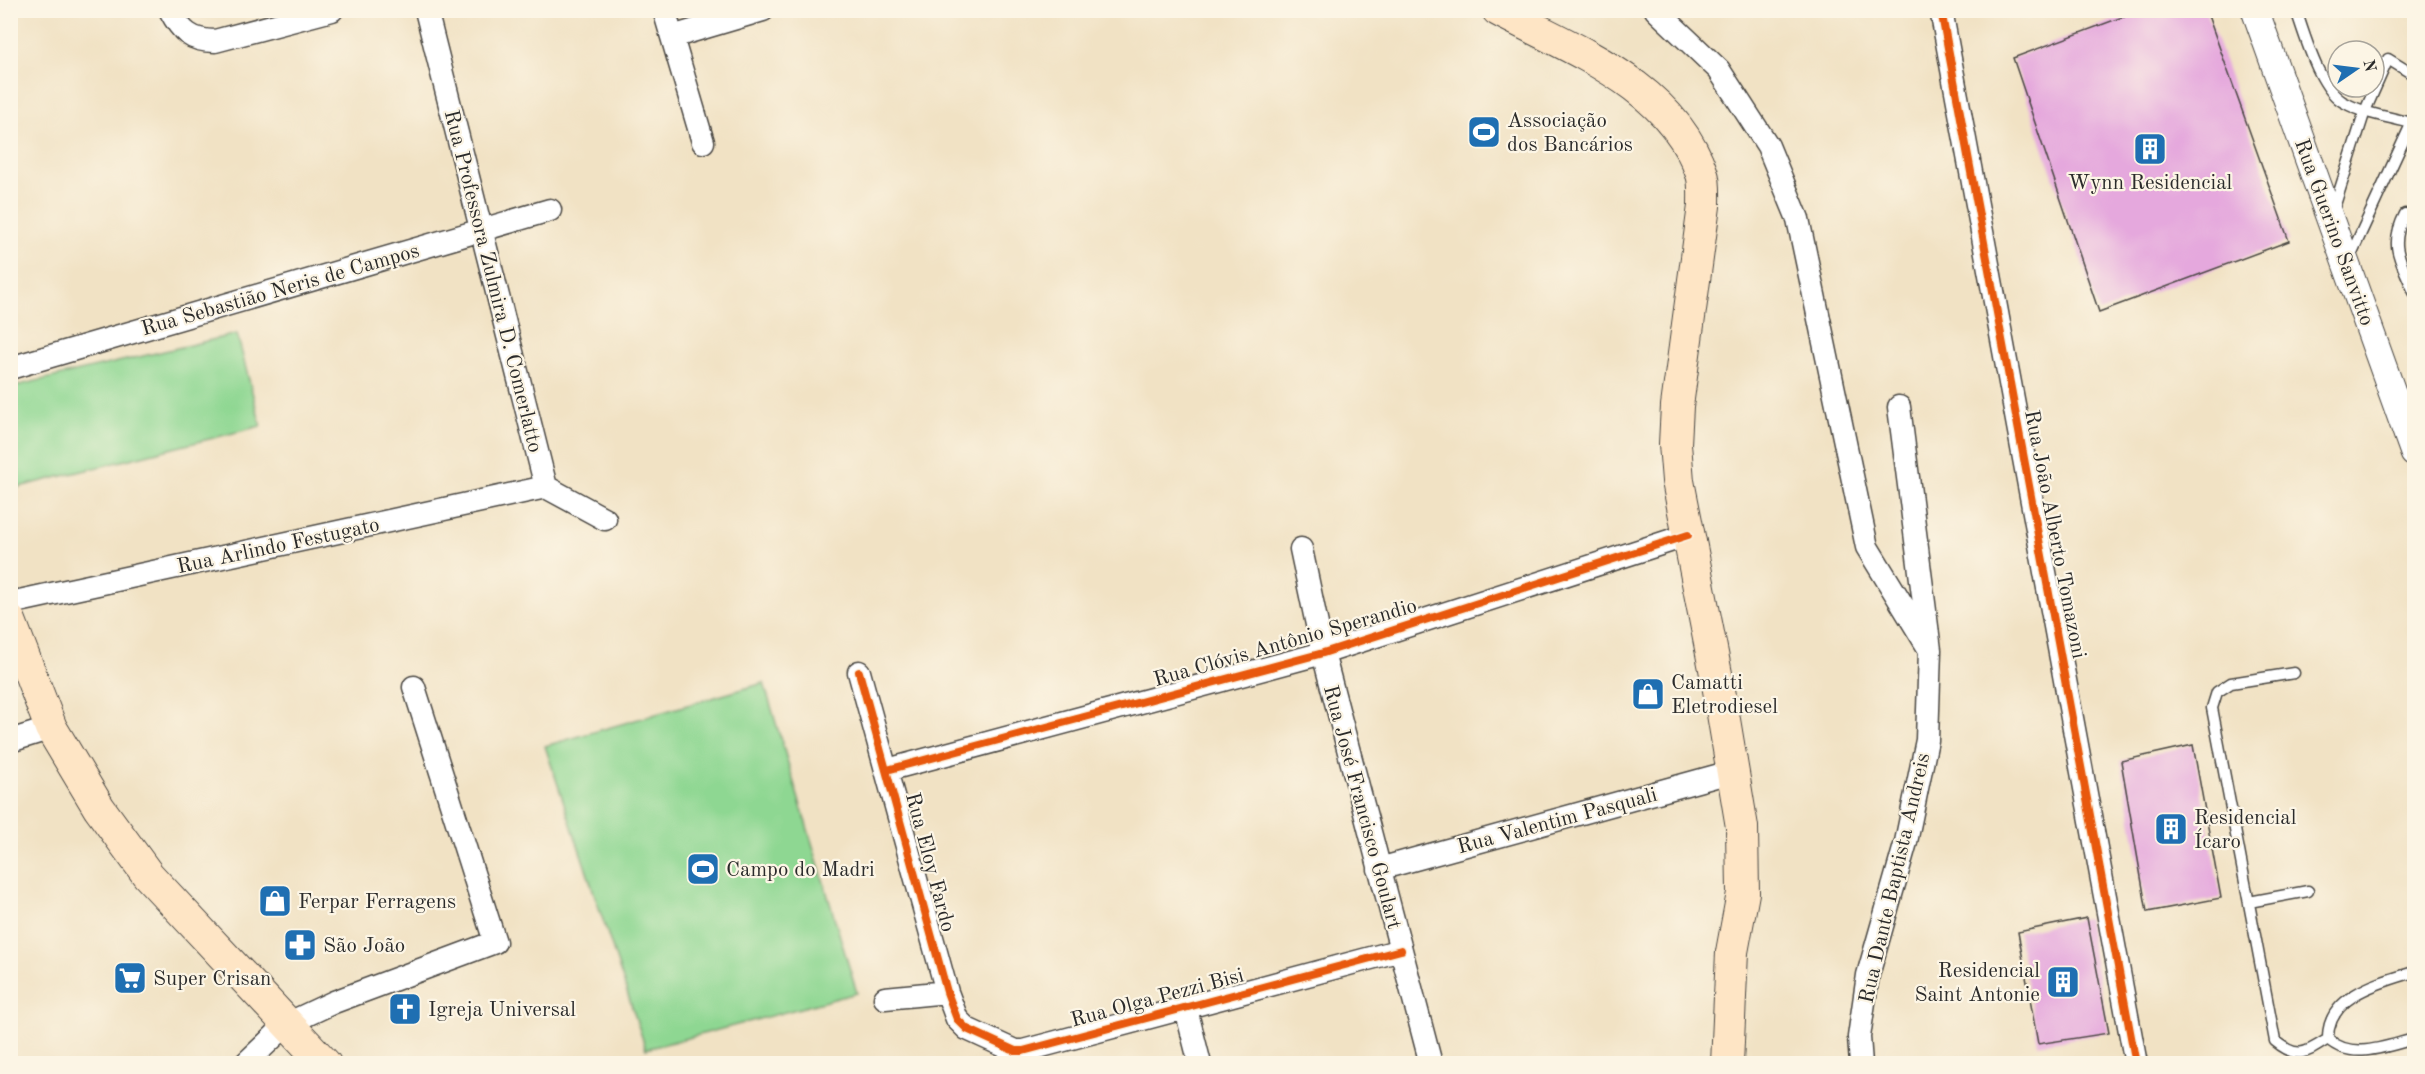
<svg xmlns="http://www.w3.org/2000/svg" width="2425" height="1074" font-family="'Old Standard TT',serif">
<rect width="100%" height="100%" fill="#fcf5e5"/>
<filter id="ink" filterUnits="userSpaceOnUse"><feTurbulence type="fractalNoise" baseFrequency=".0167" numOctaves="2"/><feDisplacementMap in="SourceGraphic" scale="12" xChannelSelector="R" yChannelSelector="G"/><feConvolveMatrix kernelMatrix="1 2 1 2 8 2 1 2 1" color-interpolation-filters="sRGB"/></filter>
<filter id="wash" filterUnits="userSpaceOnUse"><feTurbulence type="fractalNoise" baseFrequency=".008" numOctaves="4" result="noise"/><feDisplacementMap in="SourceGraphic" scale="24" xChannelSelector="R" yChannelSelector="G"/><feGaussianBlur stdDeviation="1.35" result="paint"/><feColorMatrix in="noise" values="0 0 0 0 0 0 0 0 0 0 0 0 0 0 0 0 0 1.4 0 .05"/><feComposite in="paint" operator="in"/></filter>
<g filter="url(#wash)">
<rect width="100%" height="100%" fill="#f1e2c4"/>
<path fill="#8ed792" stroke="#5c815e" stroke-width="1.5" d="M237,334l24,92 -250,63v-102z
M764,683l93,310 -211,56 -101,-303z"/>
<g id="blocks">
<path fill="#e5a8dd" d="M2141,10h65l83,231 -190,71 -86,-254z
M2193,745l28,153 -74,14 -26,-151z
M2087,918l22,115 -71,11 -20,-112z"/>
</g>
</g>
<g filter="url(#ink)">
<use href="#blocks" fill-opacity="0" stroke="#494642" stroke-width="1.5"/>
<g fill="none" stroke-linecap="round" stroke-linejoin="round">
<g stroke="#494642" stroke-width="13">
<path id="service" d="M2296,10c9,26 24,81 49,93 20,11 45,14 67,20
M2333,211l32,-100 23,-52 26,16
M2405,214c-17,33 -4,46 9,78
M2349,259l65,-141
M2294,673l-63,10 -14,9 -5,16 63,333c23,19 31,12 53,-2
M2249,902l59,-11
M2414,972c-33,10 -87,23 -86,67 24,22 58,7 86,0"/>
</g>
<g stroke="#494642" stroke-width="25">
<path id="minor" d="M170,10c11,21 20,31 45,31l117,-31
M426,10l120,477 59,32
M664,10l39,132
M1656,10l63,60 49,76 30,73 69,328 63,103
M1941,10l195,1054
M672,37l91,-27
M10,368l540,-158
M1301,549l22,104 108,411
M10,603l536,-116
M859,672l88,320 10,27 10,10 48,22h8l378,-101
M10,741l41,-13
M887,770l436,-117 365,-118
M1379,869l355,-98
M885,998l62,-6
M1186,1009l14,55
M245,1064l42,-40 47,-22 161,-60 -81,-255
M1861,1064l-2,-27 9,-62 38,-133 21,-102 3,-90 -31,-243"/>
</g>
<g stroke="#494642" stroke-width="29">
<path id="tertiary" d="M2255,10l159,443"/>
</g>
<g stroke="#494642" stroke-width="34">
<path id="secondary" d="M1498,10c75,40 174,75 204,164 3,9 2,22 2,32l-27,200 -2,38 3,37 40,203 24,143 1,66 -11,59 -5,112
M10,621l41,107 48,80 49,67 177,189"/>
</g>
<use href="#service" stroke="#fff" stroke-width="10"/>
<use href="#minor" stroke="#fff" stroke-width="22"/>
<use href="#tertiary" stroke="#fff" stroke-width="27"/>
<use href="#secondary" stroke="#fee5c5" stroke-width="32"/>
<g stroke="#fcf5e5" stroke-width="11">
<path id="cycleway" d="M1941,10l195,1054
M859,672l88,320 10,27 10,10 48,22h8l378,-101
M887,770l436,-117 365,-118"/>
</g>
<use href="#cycleway" stroke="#e8590c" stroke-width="8"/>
</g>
</g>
<defs>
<g id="stadium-square" transform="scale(1.725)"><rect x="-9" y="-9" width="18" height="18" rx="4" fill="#1f6fb2" stroke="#fcf5e5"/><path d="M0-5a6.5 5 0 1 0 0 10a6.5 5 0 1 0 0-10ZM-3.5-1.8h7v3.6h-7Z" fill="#fff"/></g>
<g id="building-square" transform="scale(1.725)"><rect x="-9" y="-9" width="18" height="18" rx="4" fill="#1f6fb2" stroke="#fcf5e5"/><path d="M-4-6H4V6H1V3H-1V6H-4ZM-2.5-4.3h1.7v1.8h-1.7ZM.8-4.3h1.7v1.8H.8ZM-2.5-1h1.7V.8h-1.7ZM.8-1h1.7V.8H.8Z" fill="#fff"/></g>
<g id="shop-square" transform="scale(1.725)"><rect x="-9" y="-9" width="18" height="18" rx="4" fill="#1f6fb2" stroke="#fcf5e5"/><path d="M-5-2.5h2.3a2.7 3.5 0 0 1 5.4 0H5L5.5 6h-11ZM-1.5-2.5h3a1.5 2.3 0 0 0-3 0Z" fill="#fff"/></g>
<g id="pharmacy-square" transform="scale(1.725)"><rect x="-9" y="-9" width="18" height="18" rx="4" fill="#1f6fb2" stroke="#fcf5e5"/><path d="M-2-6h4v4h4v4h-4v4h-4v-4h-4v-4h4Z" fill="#fff"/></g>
<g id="supermarket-square" transform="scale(1.725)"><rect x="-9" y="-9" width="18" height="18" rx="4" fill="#1f6fb2" stroke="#fcf5e5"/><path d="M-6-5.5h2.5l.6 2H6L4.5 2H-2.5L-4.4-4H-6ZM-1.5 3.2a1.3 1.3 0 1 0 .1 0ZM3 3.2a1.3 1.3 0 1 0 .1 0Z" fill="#fff"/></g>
<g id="church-square" transform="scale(1.725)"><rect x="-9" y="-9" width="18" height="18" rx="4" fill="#1f6fb2" stroke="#fcf5e5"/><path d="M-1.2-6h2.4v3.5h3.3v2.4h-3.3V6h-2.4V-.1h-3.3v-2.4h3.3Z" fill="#fff"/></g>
</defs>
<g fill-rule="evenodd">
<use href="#stadium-square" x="1484" y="132"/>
<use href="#building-square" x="2150" y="149"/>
<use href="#shop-square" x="1648" y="694"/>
<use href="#building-square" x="2171" y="829"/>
<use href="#stadium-square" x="703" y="869"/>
<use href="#shop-square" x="275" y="901"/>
<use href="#pharmacy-square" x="300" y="945"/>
<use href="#supermarket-square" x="130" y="978"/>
<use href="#building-square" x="2063" y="982"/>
<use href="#church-square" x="405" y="1009"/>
</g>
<g text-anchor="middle" stroke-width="4.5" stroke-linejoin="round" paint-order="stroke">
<g font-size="21" fill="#2b2b2b" stroke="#fcf5e5" text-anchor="start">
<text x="1507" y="127">Associação<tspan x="1507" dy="24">dos Bancários</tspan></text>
<text x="2150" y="189" text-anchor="middle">Wynn Residencial</text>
<text x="1671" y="689">Camatti<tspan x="1671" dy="24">Eletrodiesel</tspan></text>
<text x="2194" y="824">Residencial<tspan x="2194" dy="24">Ícaro</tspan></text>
<text x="726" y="876">Campo do Madri</text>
<text x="298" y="908">Ferpar Ferragens</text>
<text x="323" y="952">São João</text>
<text x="2040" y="977" text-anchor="end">Residencial<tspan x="2040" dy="24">Saint Antonie</tspan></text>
<text x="153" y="985">Super Crisan</text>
<text x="428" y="1016">Igreja Universal</text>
</g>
<g font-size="21" fill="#2b2b2b" stroke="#fcf5e5">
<text transform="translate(2335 232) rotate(70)" y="7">Rua Guerino Sanvitto</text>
<text transform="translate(494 281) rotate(76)" y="7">Rua Professora Zulmira D. Comerlatto</text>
<text transform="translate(280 289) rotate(-16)" y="7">Rua Sebastião Neris de Campos</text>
<text transform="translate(2056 534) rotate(79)" y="7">Rua João Alberto Tomazoni</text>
<text transform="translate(278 545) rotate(-12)" y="7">Rua Arlindo Festugato</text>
<text transform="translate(1285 642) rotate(-16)" y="7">Rua Clóvis Antônio Sperandio</text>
<text transform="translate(1363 807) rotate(75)" y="7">Rua José Francisco Goulart</text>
<text transform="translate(1557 820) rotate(-15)" y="7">Rua Valentim Pasquali</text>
<text transform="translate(931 862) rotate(75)" y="7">Rua Eloy Fardo</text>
<text transform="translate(1894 878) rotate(-77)" y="7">Rua Dante Baptista Andreis</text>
<text transform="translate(1157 997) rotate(-15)" y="7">Rua Olga Pezzi Bisi</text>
</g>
</g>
<rect width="2425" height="1074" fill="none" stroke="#fcf5e5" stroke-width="36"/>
<g transform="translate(2356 69) rotate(76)"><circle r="28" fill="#fcf5e5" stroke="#a8a49b" stroke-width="1.5"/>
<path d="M0-4.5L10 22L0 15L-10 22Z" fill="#1f6fb2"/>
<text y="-9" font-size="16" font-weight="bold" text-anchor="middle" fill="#2b2b2b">N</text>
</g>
</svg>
